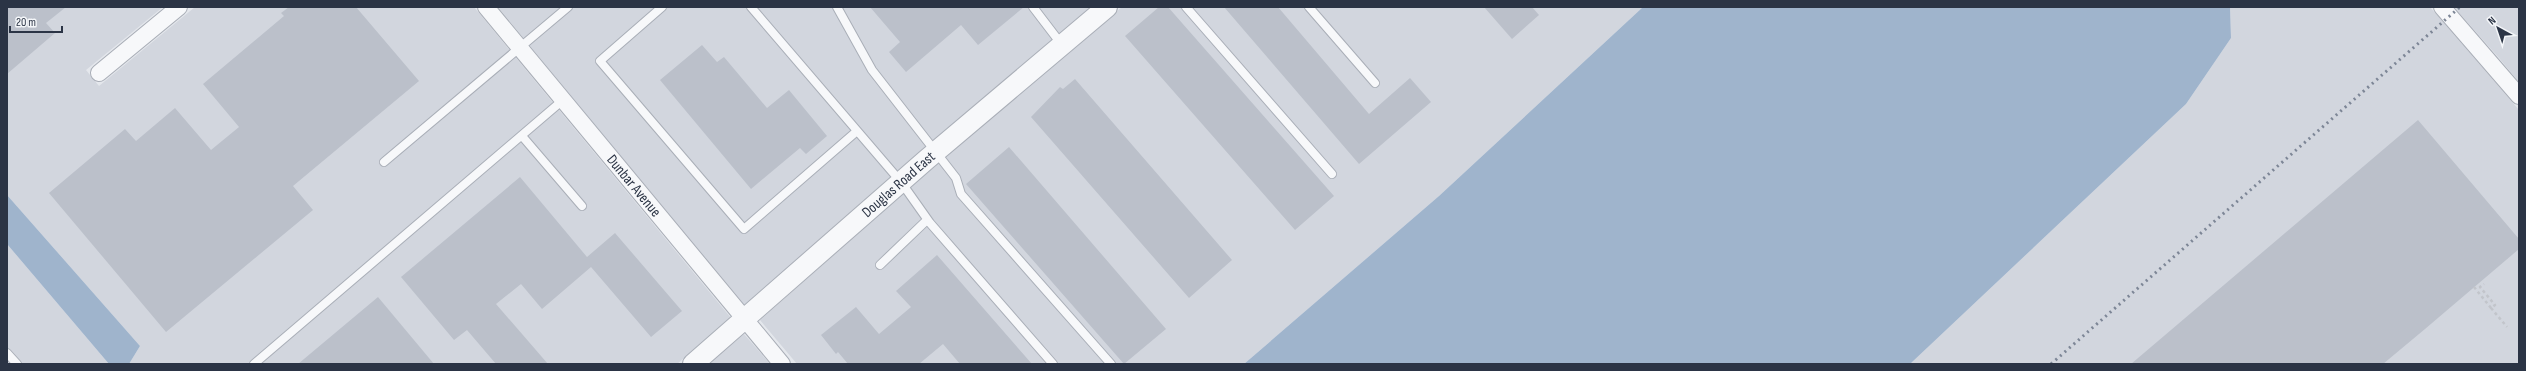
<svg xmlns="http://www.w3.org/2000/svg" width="2526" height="371" font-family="'Sofia Sans Condensed',sans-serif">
<rect width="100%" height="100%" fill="#e4e7ec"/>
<path fill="#d2d6de" d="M7,7h156l-77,63 13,16 96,-79h279l257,311 -54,46h-548l11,-18 -133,-151z
M498,7h593l-173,146 -174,153z
M1122,7h521l-204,189 -195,168h-447l-37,-44 171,-151z
M2230,7h200l89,103v254h-609l276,-260 45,-66z
M2454,7h65v75l-20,-24z
M7,244l102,120h-102z
M744,334l26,30h-62z"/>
<path fill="#9fb4cc" d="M1643,7h587l1,31 -45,66 -276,260h-666l195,-168z
M7,195l133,151 -11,18h-20l-102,-120z"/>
<path fill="#bbc0ca" d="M7,7h59l-20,16 9,10 -48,41z
M289,7h67l63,74 -126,105 20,24 -147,122 -117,-139 76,-64 11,12 39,-33 36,42 28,-23 -36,-43 81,-68 -3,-3z
M870,7h154l-46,38 -17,-20 -55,47 -17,-20 11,-10z
M1159,7h9l166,189 -39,34 -170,-194z
M1224,7h54l91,107 41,-36 21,24 -72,62z
M1484,7h48l7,8 -27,24z
M702,45l15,17 7,-5 43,51 22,-18 38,46 -21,18 -6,-6 -49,41 -91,-109z
M1075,79l157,181 -43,38 -158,-181 29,-30 3,2z
M2418,120l101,119v10l-94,80 -42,35h-252z
M1009,147l157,182 -42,35 -158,-180z
M520,177l67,80 28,-24 67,78 -31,26 -60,-70 -49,42 -21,-25 -25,20 52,60h-52l-29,-34 -13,10 -53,-63z
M937,255l95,109h-72l-17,-20 -24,20h-71l-10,-12 -2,2 -15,-19 35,-28 23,27 32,-27 -15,-16z
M378,297l56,67h-136z"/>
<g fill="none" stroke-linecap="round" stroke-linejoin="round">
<g stroke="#a9aeb7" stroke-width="10">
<path id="service" d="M662,7l-62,54 144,168 113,-98
M751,7l150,175 29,41 123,141
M837,7l35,63 84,108 5,16 150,170
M1033,7l29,38
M1186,7l146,167
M1309,7l66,76
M522,136l60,70
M384,162l184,-155
M880,265l47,-45
M7,353l10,11
M254,364l309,-264"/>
</g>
<g stroke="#a9aeb7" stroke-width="18">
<g id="minor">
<path id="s1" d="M486,7l296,357"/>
<path d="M2442,7l77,89"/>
<path d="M99,73l80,-66"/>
</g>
</g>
<g stroke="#a9aeb7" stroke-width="22">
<g id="tertiary">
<path id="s2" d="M693,364l233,-204 181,-153"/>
</g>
</g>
<path stroke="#c2c5cb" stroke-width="2.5" stroke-dasharray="3 3" stroke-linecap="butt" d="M2474,287l17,21 4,-3 -15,-18 4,-3
M2491,308l16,19"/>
<use href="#service" stroke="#f7f8fa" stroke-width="8"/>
<use href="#minor" stroke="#f7f8fa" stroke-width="16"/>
<use href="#tertiary" stroke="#f7f8fa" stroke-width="20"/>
<path stroke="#7d8696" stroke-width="3" stroke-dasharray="2 4" stroke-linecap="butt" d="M2051,364l409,-357"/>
</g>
<g text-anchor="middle" stroke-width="3" stroke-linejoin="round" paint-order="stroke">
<g font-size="15" fill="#2b3445" stroke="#f4f6f9">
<text dy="5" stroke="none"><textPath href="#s2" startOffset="273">Douglas Road East</textPath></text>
<text dy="5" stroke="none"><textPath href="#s1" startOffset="232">Dunbar Avenue</textPath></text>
</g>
</g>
<rect width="2526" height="371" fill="none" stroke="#2b3445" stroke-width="16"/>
<g transform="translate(2498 28) rotate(320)" stroke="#f4f6f9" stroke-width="3" paint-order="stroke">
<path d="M0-3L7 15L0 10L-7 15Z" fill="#2b3445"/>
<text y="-6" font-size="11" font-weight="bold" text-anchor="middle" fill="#2b3445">N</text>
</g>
<path d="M10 26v6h52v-6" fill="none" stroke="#2b3445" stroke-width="2"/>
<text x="16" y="26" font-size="12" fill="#2b3445" stroke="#f4f6f9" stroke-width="3" paint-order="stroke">20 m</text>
</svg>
